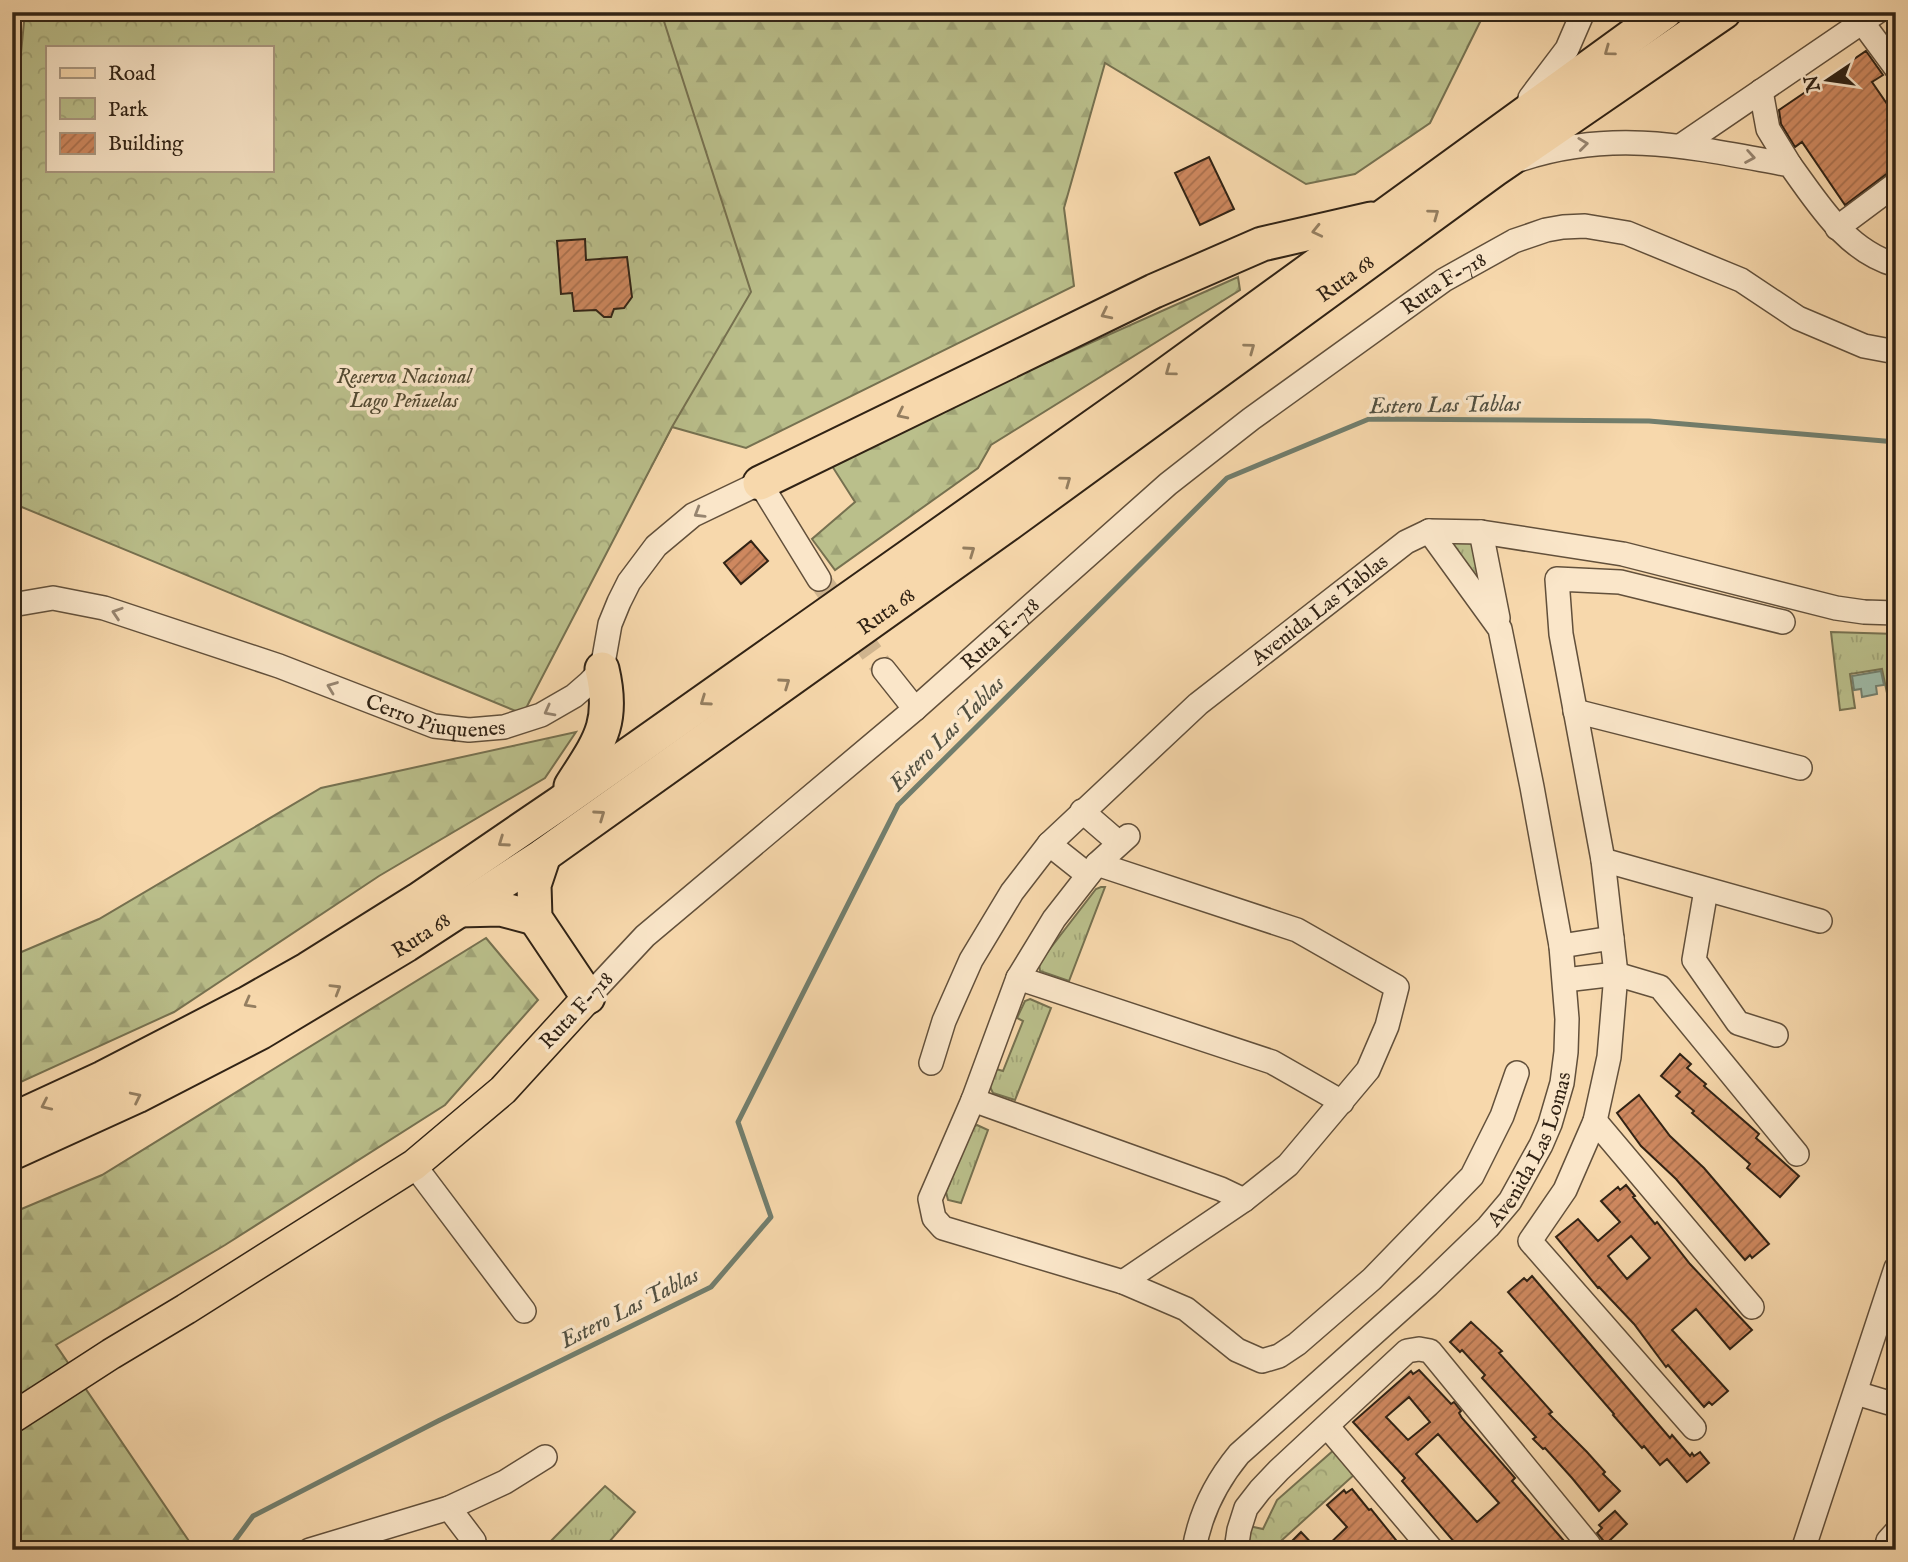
<svg xmlns="http://www.w3.org/2000/svg" width="1908" height="1562" font-family="'IM FELL English',serif">
<defs>
<pattern id="grass-tufts" width="24" height="20" patternUnits="userSpaceOnUse" patternTransform="scale(1.75)"><rect width="24" height="20" fill="#babf8b"/><path d="M3 7l-1-3M5 7V3M7 7l1-3M15 17l-1-3M17 17v-4M19 17l1-3" fill="none" stroke="#a0a477"/></pattern>
<pattern id="forest-firs" width="22" height="20" patternUnits="userSpaceOnUse" patternTransform="scale(1.75)"><rect width="22" height="20" fill="#babf8b"/><path d="M5 1l3.5 6h-7zM16 11l3.5 6h-7z" fill="#a0a477"/></pattern>
<pattern id="park-crowns" width="20" height="18" patternUnits="userSpaceOnUse" patternTransform="scale(1.75)"><rect width="20" height="18" fill="#babf8b"/><path d="M2 6a3 3 0 1 1 6 0M12 15a3 3 0 1 1 6 0" fill="none" stroke="#a0a477"/></pattern>
<pattern id="building-hatch" width="6" height="6" patternUnits="userSpaceOnUse" patternTransform="scale(1.75)"><rect width="6" height="6" fill="#ce885f"/><path d="M-1 1l2-2M0 6l6-6M5 7l2-2" fill="none" stroke="#a86f4d"/></pattern>
</defs>
<rect width="100%" height="100%" fill="#f7d8ac"/>
<filter id="stains"><feTurbulence type="fractalNoise" baseFrequency=".00286" numOctaves="4"/><feColorMatrix values="0 0 0 0 .2 0 0 0 0 .09 0 0 0 0 .02 0 0 0 .5 -.17"/></filter>
<radialGradient id="worn" r=".72"><stop offset=".6" stop-color="#630" stop-opacity="0"/><stop offset="1" stop-color="#630" stop-opacity=".3"/></radialGradient>
<path fill="url(#grass-tufts)" stroke="#767150" stroke-width="2" d="M1450,541h25l9,50z
M1831,632l65,2v63l-8,1 -6,-29 -32,5 5,34 -15,2z
M1101,887h4l-36,94 -29,-10 -1,-8 57,-74z
M1030,999l21,9 -36,92 -22,-7 -4,-8 7,-16 7,2 20,-50 -6,-3 8,-17z
M977,1125l11,5 -27,73 -13,-3 -2,-8 26,-65z
M605,1486l30,26 -32,37 -61,1z"/>
<path fill="url(#forest-firs)" stroke="#767150" stroke-width="2" fill-rule="evenodd" d="M26,12h1459l-55,111 -75,51 -49,10 -201,-121 -41,145 10,78 -328,162 -74,-21 -151,284 -509,-209v-406l8,-14zM47,47h224v123h-224z
M1238,277l2,13 -249,155 -13,23 -143,102 -23,-31 43,-37 -23,-36 99,-52z
M576,732l-31,46 -166,98 -205,136 -162,74v-130l87,-37 222,-131z
M486,938l52,62 -93,105 -220,140 -169,100 139,205h-183v-337l90,-38z"/>
<path fill="url(#park-crowns)" stroke="#767150" stroke-width="2" fill-rule="evenodd" d="M25,12h636l90,280 -79,135 -149,287 -511,-211v-399l5,-10zM47,47h224v123h-224z
M1335,1449l20,25 -84,76h-25l3,-24 14,3 14,-29z"/>
<path fill="#9ebaa7" stroke="#727e6d" stroke-width="2" d="M1881,671l3,14 -8,1 1,8 -15,3 -1,-8 -7,1 -2,-14z"/>
<g fill="none" stroke-linecap="round" stroke-linejoin="round">
<path stroke="#727e6d" stroke-width="5" d="M228,1550l25,-34 185,-95 273,-134 60,-70 -33,-95 160,-317 329,-327 142,-59 280,2 247,21"/>
</g>
<path fill="url(#building-hatch)" stroke="#312315" stroke-width="2" fill-rule="evenodd" d="M1866,51l17,24 -11,7 24,35v53l-8,3 -43,32 -43,-63 -7,5 -14,-23 -2,-14z
M1209,157l25,52 -34,16 -25,-52z
M585,239l1,21 41,-3 5,40 -8,11 -10,1 -3,8h-7l-8,-7 -22,1 -2,-18 -11,1 -4,-53z
M751,541l17,20 -27,23 -17,-21z
M1680,1054l11,10 -4,4 19,16 -2,2 55,48 -3,4 43,38 -19,21 -33,-29 3,-4 -58,-51 2,-2 -18,-15 4,-4 -19,-16z
M1639,1095l31,41 34,32 65,76 -17,14 -2,-3 -5,5 -69,-81 -35,-33 -24,-33z
M1626,1185l9,11 -2,1 22,27 2,-2 33,42 62,66 -22,19 -34,-40 -24,21 56,61 -16,14 -3,-3 -5,5 -36,-42 -2,2 -32,-43 -35,-37 -1,1 -42,-51 22,-18 20,22 22,-19 -19,-21 17,-14 2,3zM1631,1236l19,22 -23,21 -19,-23z
M1532,1276l138,162 2,-3 18,21 2,-3 2,3 6,-4 9,11 -22,19 -20,-23 -7,6 -16,-19 -2,2 -29,-33 1,-1 -106,-122 16,-14 3,3z
M1471,1322l31,29 -3,2 53,59 -3,2 38,38 18,20 -2,2 17,17 -21,20 -27,-33 -27,-30 -2,1 -10,-10 3,-2 -54,-59 3,-3 -23,-25 -2,2 -10,-10z
M1419,1370l32,34 3,-2 7,9 -2,2 3,5 53,60 -3,3 52,60 -11,9h-92l-59,-69 3,-3 -52,-56 58,-51 2,3zM1409,1397l21,25 -22,18 -22,-23zM1438,1434l61,69 -22,19 -61,-68z
M1352,1489l17,21 2,-1 33,41h-81l24,-23 -20,-22 17,-15 2,3z
M1615,1511l12,13 -21,20 -9,-11 5,-5 -3,-3z
M1301,1532l17,18h-35z"/>
<g fill="none" stroke-linecap="round" stroke-linejoin="round">
<path stroke="#cfb48e" stroke-width="23" stroke-dasharray="23 11" stroke-linecap="butt" d="M819,579l65,91"/>
<g stroke="#62503b" stroke-width="26">
<g id="minor">
<path d="M1862,22l34,46"/>
<path d="M1761,91l7,38 22,36"/>
<path d="M1530,98l37,-49 16,-37"/>
<path d="M1682,145l195,-133"/>
<path d="M1522,159c95,-31 173,-11 268,6 28,38 56,86 106,100"/>
<path d="M1837,228l59,-44"/>
<path d="M1481,532l17,86"/>
<path id="s1" d="M12,605l41,-7 51,10 175,58 155,60 35,4 35,-3 37,-12 33,-19 15,-13 13,-14 8,-45 9,-22 10,-20 27,-36 37,-31 67,-32 59,96"/>
<path d="M884,670l31,39"/>
<path d="M1575,711l225,57"/>
<path d="M1082,811l37,32"/>
<path d="M1128,836l-31,28 -43,55 -36,59 -45,122 -43,99 4,19 9,10 180,54 63,27 51,41 25,11 17,-5 18,-12 75,-65 100,-103 30,-60 15,-43"/>
<path d="M1049,844l39,31"/>
<path d="M1603,860l217,61"/>
<path d="M1097,864l200,66 100,57 -10,39 -19,44 -80,95 -44,35 -121,82"/>
<path d="M1706,890l-12,70 44,63 38,12"/>
<path d="M1561,946l51,-8"/>
<path d="M1018,978l254,84 70,40"/>
<path d="M1565,980l51,-6 44,13 137,167"/>
<path id="s2" d="M588,997l57,-61 270,-227 253,-225 83,-65 193,-139 70,-39 32,-11 17,-3 22,-1 42,7 114,47 57,38 66,28 32,6"/>
<path id="s3" d="M931,1063l13,-42 27,-61 41,-68 37,-48 149,-140 208,-162 23,-11 52,1 142,22 213,54 28,4 32,1"/>
<path d="M973,1100l248,89 23,11"/>
<path d="M1595,1121l157,186"/>
<path d="M414,1165l110,146"/>
<path d="M1856,1393l40,12"/>
<path d="M1327,1426l105,124"/>
<path d="M1694,1428l-164,-187 35,-51 30,-69 14,-64 7,-83 -13,-114 -42,-226 -4,-55 63,3 163,40"/>
<path d="M449,1508l25,33"/>
<path d="M310,1550l139,-42 56,-26 40,-25"/>
<path id="s4" d="M1194,1550c6,-37 22,-68 45,-96l189,-169 60,-58 22,-26 31,-56 9,-21 12,-41 4,-31 1,-33 -6,-73 -29,-159 -32,-158 -71,-98"/>
<path d="M1236,1550l3,-20 7,-22 14,-18 19,-20 128,-119 12,-2 11,2 159,194"/>
<path d="M1803,1550l93,-282"/>
<path d="M1886,1550l2,-9 8,-9"/>
</g>
</g>
<g stroke="#312315" stroke-width="33">
<path id="major" d="M12,1418l99,-64 75,-45 228,-144 89,-75 85,-93"/>
</g>
<g stroke="#312315" stroke-width="37">
<g id="highway">
<path d="M760,483l394,-192 108,-47 109,-25"/>
<path d="M571,786c28,-44 44,-62 31,-117"/>
<path d="M544,855l-10,30 1,33 53,79"/>
<path d="M458,910l43,-1 34,9"/>
<path d="M12,1120l91,-42 143,-74 62,-35 110,-69 142,-97 579,-409 526,-382"/>
<path id="s5" d="M12,1153l125,-57 124,-64 145,-87 138,-90 467,-333 483,-352 230,-158"/>
</g>
</g>
<use href="#minor" stroke="#fae6c9" stroke-width="23"/>
<use href="#major" stroke="#f7d8ac" stroke-width="30"/>
<use href="#highway" stroke="#f7d8ac" stroke-width="33"/>
</g>
<defs><path id="oneway-chevron" d="M-2-3.5L2.5 0L-2 3.5" fill="none" stroke-width="1.6" stroke-linecap="round" stroke-linejoin="round" transform="scale(1.75)"/></defs>
<g stroke="#947e60">
<use href="#oneway-chevron" transform="translate(1609 51) rotate(144)"/>
<use href="#oneway-chevron" transform="translate(1434 214) rotate(-36)"/>
<use href="#oneway-chevron" transform="translate(1317 231) rotate(167)"/>
<use href="#oneway-chevron" transform="translate(1106 314) rotate(154)"/>
<use href="#oneway-chevron" transform="translate(1250 348) rotate(-36)"/>
<use href="#oneway-chevron" transform="translate(1170 371) rotate(144)"/>
<use href="#oneway-chevron" transform="translate(902 414) rotate(154)"/>
<use href="#oneway-chevron" transform="translate(1066 481) rotate(-36)"/>
<use href="#oneway-chevron" transform="translate(970 551) rotate(-35)"/>
<use href="#oneway-chevron" transform="translate(785 683) rotate(-35)"/>
<use href="#oneway-chevron" transform="translate(705 701) rotate(145)"/>
<use href="#oneway-chevron" transform="translate(600 815) rotate(-35)"/>
<use href="#oneway-chevron" transform="translate(503 842) rotate(145)"/>
<use href="#oneway-chevron" transform="translate(336 989) rotate(-31)"/>
<use href="#oneway-chevron" transform="translate(249 1003) rotate(151)"/>
<use href="#oneway-chevron" transform="translate(136 1097) rotate(-26)"/>
<use href="#oneway-chevron" transform="translate(46 1105) rotate(155)"/>
</g>
<g stroke="#96846f">
<use href="#oneway-chevron" transform="translate(1583 144) rotate(-7)"/>
<use href="#oneway-chevron" transform="translate(1750 157) rotate(10)"/>
<use href="#oneway-chevron" transform="translate(699 513) rotate(149)"/>
<use href="#oneway-chevron" transform="translate(117 613) rotate(-162)"/>
<use href="#oneway-chevron" transform="translate(332 687) rotate(-159)"/>
<use href="#oneway-chevron" transform="translate(549 711) rotate(152)"/>
</g>
<g text-anchor="middle" stroke-width="7" stroke-linejoin="round" paint-order="stroke">
<g font-size="21" fill="#312315" stroke="#fae6c9">
<text dy="7" stroke="none"><textPath href="#s5" startOffset="1598">Ruta 68</textPath></text>
<text dy="7" stroke="none"><textPath href="#s2" startOffset="1116">Ruta F-718</textPath></text>
<text dy="7" stroke="none"><textPath href="#s3" startOffset="609">Avenida Las Tablas</textPath></text>
<text dy="7" stroke="none"><textPath href="#s5" startOffset="1031">Ruta 68</textPath></text>
<text dy="7" stroke="none"><textPath href="#s2" startOffset="550">Ruta F-718</textPath></text>
<text dy="7" stroke="none"><textPath href="#s1" startOffset="444">Cerro Piuquenes</textPath></text>
<text dy="7" stroke="none"><textPath href="#s5" startOffset="464">Ruta 68</textPath></text>
<text transform="translate(576 1010) rotate(-47)" y="7">Ruta F-718</text>
<text dy="7" stroke="none"><textPath href="#s4" startOffset="534">Avenida Las Lomas</textPath></text>
</g>
<g font-size="21" font-style="italic" fill="#534a32" stroke="#fae6c9">
<text x="404" y="383">Reserva Nacional<tspan x="404" dy="24">Lago Peñuelas</tspan></text>
</g>
<g font-size="23" font-style="italic" fill="#525041" stroke="#fae6c9">
<text transform="translate(1445 404) rotate(-1)" y="8">Estero Las Tablas</text>
<text transform="translate(946 733) rotate(-45)" y="8">Estero Las Tablas</text>
<text transform="translate(629 1307) rotate(-27)" y="8">Estero Las Tablas</text>
</g>
</g>
<rect width="1908" height="1562" fill="none" stroke="#f7d8ac" stroke-width="42"/>
<rect x="14" y="14" width="1880" height="1534" fill="none" stroke="#312315" stroke-width="3.5"/>
<rect x="21" y="21" width="1866" height="1520" fill="none" stroke="#312315" stroke-width="2"/>
<rect x="46" y="46" width="228" height="126" fill="#fae6c9" stroke="#aa9881" stroke-width="2"/>
<rect x="60" y="68" width="35" height="10" fill="#f7d8ac" stroke="#aa9881" stroke-width="2"/>
<text x="108" y="80" font-size="21" fill="#312315">Road</text>
<rect x="60" y="98" width="35" height="21" fill="url(#park-crowns)" stroke="#aa9881" stroke-width="2"/>
<text x="108" y="116" font-size="21" fill="#312315">Park</text>
<rect x="60" y="133" width="35" height="21" fill="url(#building-hatch)" stroke="#aa9881" stroke-width="2"/>
<text x="108" y="150" font-size="21" fill="#312315">Building</text>
<g transform="translate(1828 80) rotate(257)" stroke="#fae6c9" stroke-width="5" paint-order="stroke">
<path d="M0-5L12 26L0 18L-12 26Z" fill="#312315"/>
<text y="-10" font-size="19" font-weight="bold" text-anchor="middle" fill="#312315">N</text>
</g>
<rect width="100%" height="100%" filter="url(#stains)"/>
<rect width="100%" height="100%" fill="url(#worn)"/>
</svg>
